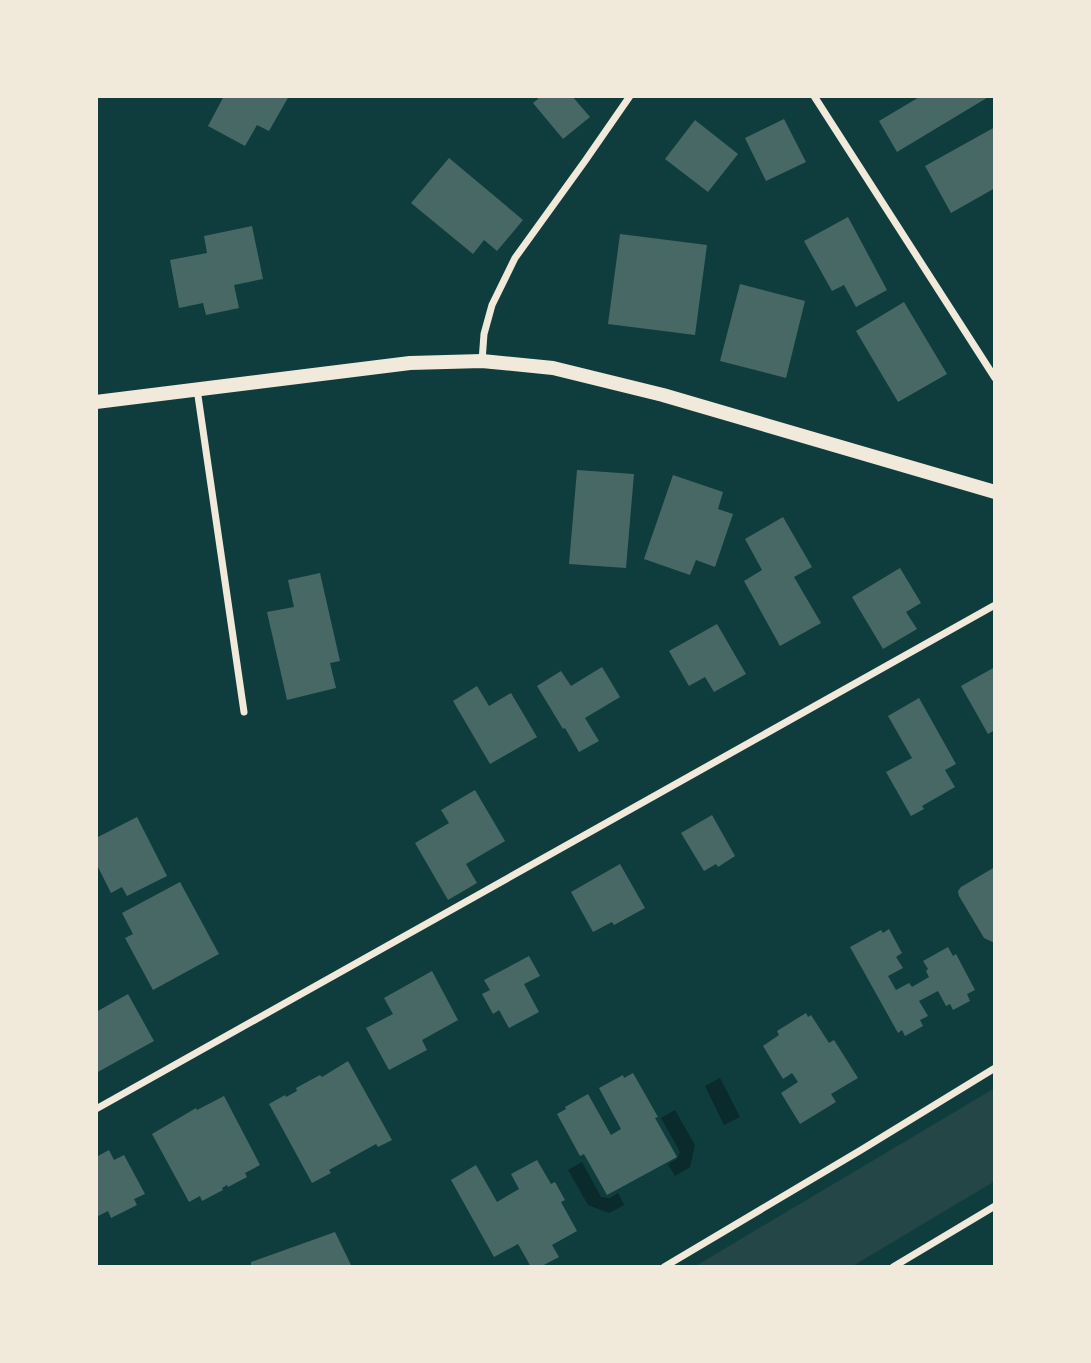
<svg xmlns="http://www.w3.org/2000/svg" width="1091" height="1363" font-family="'Open Sans',sans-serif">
<rect width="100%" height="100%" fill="#0f3d3e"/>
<path fill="#244646" d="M995,1088v93l-144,86h-157z"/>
<path fill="#0a2a2b" d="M720,1078l20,39 -16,8 -19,-39z
M675,1110l20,35 -5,22 -15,9 -7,-12 9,-5 3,-7 -19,-34z
M582,1162l19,35 9,1 8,-5 6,12 -15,8 -21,-8 -20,-35z"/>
<path fill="#486865" d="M224,96h65l-20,35 -12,-6 -12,21 -37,-20z
M536,96h36l18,21 -27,22 -30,-36 5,-4z
M921,96h69l-93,56 -18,-31z
M784,119l22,43 -40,19 -21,-43z
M695,120l43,34 -30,38 -43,-33z
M995,127v61l-44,25 -26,-47z
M449,158l74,62 -26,31 -13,-11 -11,14 -62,-51z
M848,217l39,73 -31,17 -12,-22 -12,6 -28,-50z
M252,226l11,53 -29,6 5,23 -33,7 -3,-12 -24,5 -9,-48 37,-7 -3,-17z
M620,234l87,11 -12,90 -87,-11z
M740,284l65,17 -19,77 -66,-17z
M904,302l43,72 -49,28 -42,-71z
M577,470l57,4 -8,94 -57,-4z
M673,475l50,17 -5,17 15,5 -18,53 -19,-7 -6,15 -46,-16z
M783,517l29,50 -18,10 27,46 -41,23 -36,-65 18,-11 -17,-31z
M900,568l21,35 -15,9 11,17 -34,20 -31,-52z
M320,573l20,88 -10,2 6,25 -49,12 -20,-88 27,-5 -6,-27z
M717,624l29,50 -32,18 -9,-15 -16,9 -20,-35z
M602,667l18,30 -35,21 14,23 -20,11 -14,-24 -2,1 -26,-43 24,-15 10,15z
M995,667v63l-7,4 -27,-48z
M477,686l12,20 22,-13 26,44 -47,27 -37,-63z
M919,698l37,66 -11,6 10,17 -33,19 2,3 -13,7 -25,-44 26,-14 -24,-42z
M475,790l30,51 -39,23 11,19 -29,17 -33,-57 34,-20 -8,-13z
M712,815l23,41 -17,11 -2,-3 -12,7 -23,-38z
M137,817l30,59 -40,20 -5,-9 -11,6 -15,-30v-25z
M620,864l25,44 -31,17 -2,-3 -19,10 -22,-40z
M995,867v76l-11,-5 -25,-42 -1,-5 3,-4z
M180,882l39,72 -66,36 -28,-52 8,-4 -11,-21z
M889,929l13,24 -6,4 7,11 -15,8 8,14 13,-7 3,4 17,-10 -3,-6 2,-2 -5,-8 25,-14 5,9 3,-2 19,36 -8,4 3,7 -17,9 -3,-6 -4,2 -8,-15 -19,10 9,15 -8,4 3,6 -18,10 -3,-6 -4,3 -48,-86 31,-17 2,3z
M529,956l11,20 -16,8 15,28 -30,16 -10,-18 -6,4 -11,-20 8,-4 -6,-10z
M432,971l26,49 -36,20 5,10 -38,20 -23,-42 27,-14 -9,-16z
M128,994l26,47 -58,32v-61z
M806,1013l2,4 3,-2 18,28 5,-3 24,38 -27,16 5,8 -36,22 -19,-31 17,-11 -6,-9 -9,6 -20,-33 16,-11 -2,-4z
M348,1061l44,79 -14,7 -2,-3 -47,26 2,3 -19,10 -43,-79 16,-9 1,2 11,-6 -1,-3 24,-13 2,2z
M633,1073l25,44 -3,1 22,39 -70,38 -23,-41 -4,2 -23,-42 9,-5 -1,-2 23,-13 23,41 10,-6 -22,-41 24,-13 1,3z
M224,1096l36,69 -15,8 2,4 -19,10 -1,-2 -5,3 1,2 -21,11 -2,-5 -11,6 -37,-68 44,-26 1,2z
M109,1150l5,10 10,-5 21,39 -11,5 3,6 -26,13 -3,-7 -12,6v-60z
M537,1160l14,24 4,-2 10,18 -4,2 16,29 -25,14 7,12 -19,10h-9l-13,-23 -24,13 -43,-77 25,-15 21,37 22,-13 -8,-15z
M335,1232l17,35h-101v-5z"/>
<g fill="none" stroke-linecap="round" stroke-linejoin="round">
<path stroke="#f1e9da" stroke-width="7" d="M814,96l181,282
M482,361l2,-27 8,-29 23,-47 70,-97 45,-65
M197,389l47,323
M96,1109l899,-504
M664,1267l197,-117 134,-82
M893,1267l102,-61"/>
<path stroke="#f1e9da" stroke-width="14" d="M96,402l314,-39 72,-2 71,7 110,27 332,97"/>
</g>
<rect width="1091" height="1363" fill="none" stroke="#f1e9da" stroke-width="196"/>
</svg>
